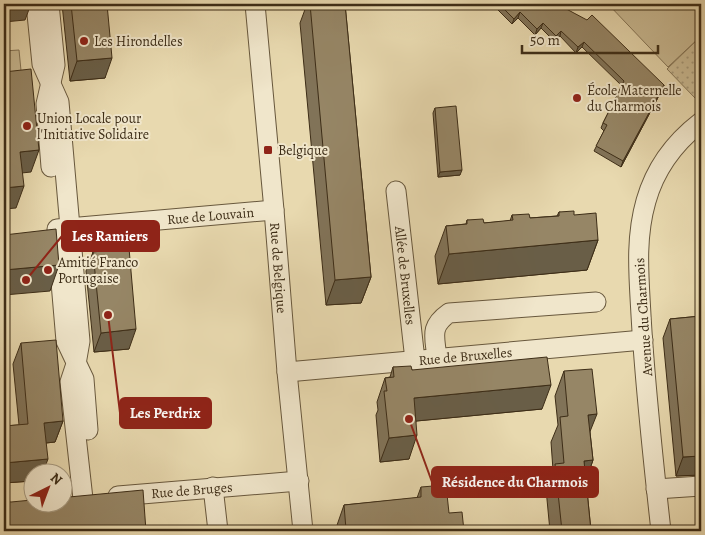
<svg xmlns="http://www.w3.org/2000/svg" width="705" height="535" font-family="Alegreya,serif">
<defs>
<pattern id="grass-dots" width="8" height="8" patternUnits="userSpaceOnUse" patternTransform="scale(1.25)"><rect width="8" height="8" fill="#cbbc95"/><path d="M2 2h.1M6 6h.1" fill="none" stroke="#a69979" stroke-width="1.8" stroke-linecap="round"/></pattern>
</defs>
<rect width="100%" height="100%" fill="#e8d9af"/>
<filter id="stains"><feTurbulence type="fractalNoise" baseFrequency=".004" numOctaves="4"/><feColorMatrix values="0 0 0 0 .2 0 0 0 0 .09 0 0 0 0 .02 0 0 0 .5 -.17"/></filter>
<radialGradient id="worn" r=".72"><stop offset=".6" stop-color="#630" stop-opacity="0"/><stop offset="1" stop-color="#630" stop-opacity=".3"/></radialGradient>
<path fill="url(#grass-dots)" stroke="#847456" d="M701,36v59l-6,3 -28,-29z"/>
<path fill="#cbbc95" stroke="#847456" d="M608,4h93v32l-33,31z
M19,50l4,41 -19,2v-42z"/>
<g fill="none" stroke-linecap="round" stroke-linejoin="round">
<g stroke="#68583d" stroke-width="21">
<g id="minor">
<path d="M36,4l6,60 17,38 21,239 -4,23 -6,18 13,117"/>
<path d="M49,4l6,61 -9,39 5,63"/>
<path id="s1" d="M255,4l19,206 13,162 16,159"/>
<path id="s2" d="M396,191l19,169"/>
<path id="s3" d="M57,229l217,-19"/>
<path d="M58,247l8,94 18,38 4,51"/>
<path d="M437,358c-2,-21 -8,-31 12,-45l147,-11"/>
<path id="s4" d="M287,372l356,-32"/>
<path d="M213,487l5,44"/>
<path d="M656,489l45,-3"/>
<path id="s5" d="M118,496l181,-15"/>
<path d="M661,531c-8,-72 -16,-144 -20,-216 -2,-38 -6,-76 5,-114 9,-32 29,-59 55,-79"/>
</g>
</g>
<use href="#minor" stroke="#f0e6cb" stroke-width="19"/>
</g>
<path fill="#817358" stroke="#3d2d17" d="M62,4h45l-2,74 -35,3z
M307,4h38l26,273 -10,26 -35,2 -26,-282z
M495,4h62l107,81 -2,5 -41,77 -27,-16 10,-20 -3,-3 2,-5 19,-37 -40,-39 -6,6 -16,-17 -6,5 -13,-13 -6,7 -17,-17 -6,6 -18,-18z
M435,108l25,67 -22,2 -5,-64z
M559,212l15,3 24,25 -11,30 -149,14 -3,-28 11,-30 20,-2 1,-4 17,3 26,-2 2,-6 18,3 27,-2z
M93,252l36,97 -35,3 -8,-81z
M701,316v159l-25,1 -13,-138 7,-19z
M21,343l42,78 -8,21 -9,1 -14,29v9l-28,2v-57l15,-1 -6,-61z
M393,367l19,3 130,39 -126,12 -7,38 -29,3 -4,-47 2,-5 -1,-8 8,-24 5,-1z
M564,371l26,61 3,28 -7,20 5,51h-41l-4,-42 7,-19 -2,-28 7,-17 -3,-29z
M421,487l28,26 15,18h-129l9,-26 73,-7z"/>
<path fill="#695e47" stroke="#3d2d17" d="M4,4h27l-6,16 -21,2z
M520,12l-2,6 -6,6 2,-5z
M543,23l-2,5 -6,7 2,-6z
M561,31l-1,5 -6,5 2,-5z
M584,42l-2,5 -6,6 2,-6z
M112,58l-7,20 -35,3 7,-20z
M664,85l-2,5 -41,77 2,-6z
M39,150l-8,22 -19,2 8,-22z
M462,170l-2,5 -22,2 2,-5z
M24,186l-8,22 -12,1v-21z
M598,240l-11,30 -149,14 11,-30z
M59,265l-9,26 -46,4v-25z
M371,277l-10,26 -35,2 9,-25z
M136,329l-7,20 -35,3 7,-19z
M551,385l-9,24 -136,13 8,-24z
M597,414l-10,25 1,-24z
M63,421l-8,21 -19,2 8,-21z
M417,435l-8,24 -29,3 9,-24z
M701,456v16l-1,3 -24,1 7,-19z
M48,459l-5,13h-11v9l-28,2v-20z
M593,460l-9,26v-25z
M360,527l-1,4h-14l1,-2z"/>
<path fill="#968666" stroke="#3d2d17" d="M71,4h36l5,54 -35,3z
M310,4h35l26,273 -36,3z
M499,4h58l30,16 5,-5 72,70 -41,76 -27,-15 11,-21 -4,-2 21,-42 -40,-39 -6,5 -17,-16 -5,5 -13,-13 -6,6 -17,-17 -6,7z
M31,69l8,81 -19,2 4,34 -20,2v-116z
M456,106l6,64 -22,2 -5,-64z
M574,211v4l22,-2 2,27 -149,14 -3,-28 21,-2v-4l16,-1 1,4 29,-3 -1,-5 17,-1 1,4 29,-2v-4z
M56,229l3,36 -55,5v-35z
M129,248l7,81 -35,4 -8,-81z
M701,316v140l-18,1 -13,-138z
M56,340l7,81 -19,2 4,36 -44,4v-37l24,-2 -7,-81z
M547,357l4,28 -137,13 3,37 -28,3 -5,-47h3l-2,-13 9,-1 -1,-10 18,-1 1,4z
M592,369l5,45 -9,1 5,45 -9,1 7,70h-29l-7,-67 9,-1 -4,-46 8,-1 -4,-45z
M446,485l3,28 13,-1 2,19h-103l-1,-4 -14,2 -2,-24 77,-8v-10z
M143,490l3,41h-142v-30l7,1 21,-2v2h30v-7l7,2z"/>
<g fill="#8f2418" stroke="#f0e6cb" stroke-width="2">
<circle cx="84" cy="41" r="5"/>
<circle cx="577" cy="98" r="5"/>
<circle cx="27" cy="126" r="5"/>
<rect x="263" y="145" width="10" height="10" rx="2.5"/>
<circle cx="48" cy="270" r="5"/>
</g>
<g text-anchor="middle" stroke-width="4" stroke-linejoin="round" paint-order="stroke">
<g font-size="14" fill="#3d2d17" stroke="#f0e6cb" text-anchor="start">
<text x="94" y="46">Les Hirondelles</text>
<text x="587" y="95">École Maternelle<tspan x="587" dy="16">du Charmois</tspan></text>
<text x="37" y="123">Union Locale pour<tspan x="37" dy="16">l'Initiative Solidaire</tspan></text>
<text x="278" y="155">Belgique</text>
<text x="58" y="267">Amitié Franco<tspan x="58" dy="16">Portugaise</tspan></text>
</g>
<g font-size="14" fill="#3d2d17" stroke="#f0e6cb">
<text dy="5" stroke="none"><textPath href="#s3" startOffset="154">Rue de Louvain</textPath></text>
<text dy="5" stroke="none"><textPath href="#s1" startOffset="265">Rue de Belgique</textPath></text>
<text dy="5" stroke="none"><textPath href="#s2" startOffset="85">Allée de Bruxelles</textPath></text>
<text transform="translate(643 317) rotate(-94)" y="5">Avenue du Charmois</text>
<text dy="5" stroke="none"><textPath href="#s4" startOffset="179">Rue de Bruxelles</textPath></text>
<text dy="5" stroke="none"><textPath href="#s5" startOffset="74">Rue de Bruges</textPath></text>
</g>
</g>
<path fill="none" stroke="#8f2418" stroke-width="2" d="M26 280L62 236M108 315L120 413M409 419L432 482"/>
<g fill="#8f2418" stroke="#f0e6cb" stroke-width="2">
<circle cx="26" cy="280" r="5"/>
<circle cx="108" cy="315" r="5"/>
<circle cx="409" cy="419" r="5"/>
</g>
<g fill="#8f2418" stroke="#8f2418" stroke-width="2">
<rect x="62" y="221" width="97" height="30" rx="5"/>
<rect x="120" y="398" width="91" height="30" rx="5"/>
<rect x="432" y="467" width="166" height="30" rx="5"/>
</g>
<g font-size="15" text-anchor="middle" font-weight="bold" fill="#fff">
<text x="110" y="241">Les Ramiers</text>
<text x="165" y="418">Les Perdrix</text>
<text x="515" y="487">Résidence du Charmois</text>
</g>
<rect width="705" height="535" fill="none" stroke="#e8d9af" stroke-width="20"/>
<rect x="5" y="5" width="695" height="525" fill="none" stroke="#3d2d17" stroke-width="2.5"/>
<rect x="10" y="10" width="685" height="515" fill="none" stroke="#3d2d17"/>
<g transform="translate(48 488) rotate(42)"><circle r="24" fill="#f0e6cb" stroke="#a89c83"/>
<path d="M0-4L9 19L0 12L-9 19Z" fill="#8f2418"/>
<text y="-8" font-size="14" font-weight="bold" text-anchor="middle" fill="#3d2d17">N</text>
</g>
<path d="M522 45v8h136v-8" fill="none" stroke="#3d2d17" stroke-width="2.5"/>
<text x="530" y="45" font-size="15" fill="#3d2d17" stroke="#f0e6cb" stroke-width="4" paint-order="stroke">50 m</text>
<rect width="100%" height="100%" filter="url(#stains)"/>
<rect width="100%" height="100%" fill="url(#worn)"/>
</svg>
